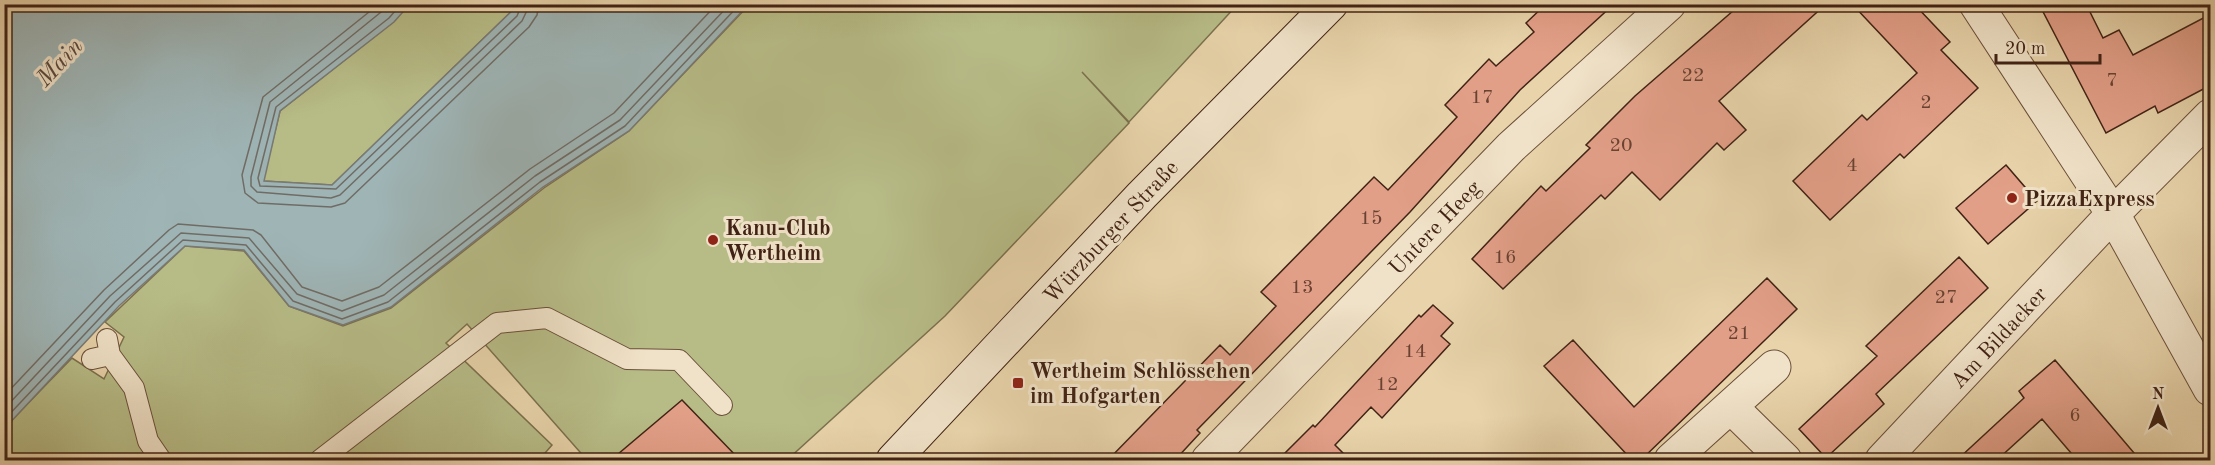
<svg xmlns="http://www.w3.org/2000/svg" width="2215" height="465" font-family="'Old Standard TT',serif">
<rect width="100%" height="100%" fill="#e8d3aa"/>
<filter id="stains"><feTurbulence type="fractalNoise" baseFrequency=".00333" numOctaves="4"/><feColorMatrix values="0 0 0 0 .2 0 0 0 0 .09 0 0 0 0 .02 0 0 0 .5 -.17"/></filter>
<radialGradient id="worn" r=".72"><stop offset=".6" stop-color="#630" stop-opacity="0"/><stop offset="1" stop-color="#630" stop-opacity=".3"/></radialGradient>
<path fill="#b7bc87" stroke="#7c704e" stroke-width="1.5" d="M409,5h109l-186,180 -69,-4 17,-70 113,-89z
M749,5h488l-108,117 -47,-50 47,51 -184,193 -158,144h-200l-120,-136 -21,19 106,102 -13,15h-534l-1,-32 68,-70 32,21 20,-42 -19,-15 80,-76 59,5 45,55 54,20 48,-18 153,-120 85,-57z"/>
<path fill="#9eb4b5" stroke="#797a75" stroke-width="1.5" d="M5,4l404,1 -15,17 -114,89 -16,70 68,4 186,-180h230l-119,126 -86,56 -152,120 -48,18 -54,-19 -45,-56 -59,-4 -66,60 -114,122z"/>
<g fill="none" stroke-linecap="round" stroke-linejoin="round">
<path stroke="#706c65" stroke-width="1.5" d="M379,4l-116,93 -21,78 3,18 13,10 73,4 14,-4 184,-176 8,-12 2,-11
M391,4l-121,98 -19,75v9l6,6 74,6 9,-3 182,-174 8,-17
M401,4l-12,14 -113,89 -18,71 2,8 76,3 181,-173 5,-12
M4,396l100,-106 65,-60 9,-6 75,6 8,5 41,52 40,14 37,-14 151,-118 84,-56 103,-109
M4,409l106,-113 71,-63 68,5 48,56 45,17 42,-16 151,-119 85,-56 110,-116
M4,420l111,-118 68,-62 63,5 47,56 49,18 46,-17 152,-120 85,-56 115,-122"/>
</g>
<path fill="#e29f88" stroke="#412315" stroke-width="1.5" d="M1546,4h68l-94,86 -110,122 -213,218 3,3 -25,27h-67l112,-115 10,10 46,-49 -15,-14 113,-115 14,13 69,-73 -12,-12 44,-46 7,7 38,-34 -8,-9z
M1741,4h85l-107,97 27,29 -22,20 -7,-7 -57,57 -28,-28 -27,27 -4,-4 -98,94 -31,-30 69,-73 5,5 44,-43 -4,-3 49,-49z
M1852,4h62l36,38 -9,8 37,38 -74,70 -4,-4 -70,66 -37,-39 69,-66 5,5 50,-47z
M2039,4h47l17,34 16,-8 14,25 78,-41v71l-53,28 -3,-7 -49,27z
M2006,165l31,36 -49,43 -32,-36z
M1959,257l29,31 -112,106 8,10 -58,54 -27,-29 78,-73 -11,-10z
M1767,278l30,31 -156,151h-9l-88,-94 29,-26 61,67z
M1433,305l20,18 -12,13 9,8 -68,74 -11,-11 -36,38 15,15h-72l35,-35 2,2 104,-112 2,2z
M2055,360l85,100h-63l-35,-41 -45,41h-40l67,-62 -5,-7z
M682,400l58,60h-129z"/>
<g fill="none" stroke-linecap="round" stroke-linejoin="round">
<g stroke="#6b4f3a" stroke-width="22">
<path id="service" d="M107,339l3,16 24,33 14,53 13,19
M92,359l18,-4
M320,460l177,-137 50,-5 80,41 52,1 43,45"/>
</g>
<g stroke="#6b4f3a" stroke-width="35">
<path id="minor" d="M1976,4l137,210 97,175
M1731,407l54,53
M1208,460l303,-313 158,-143
M1671,460l103,-93
M1882,460l231,-246 97,-98"/>
</g>
<g stroke="#412315" stroke-width="35">
<path id="secondary" d="M893,460l249,-265 189,-191"/>
</g>
<use href="#service" stroke="#f0e2c8" stroke-width="20"/>
<use href="#minor" stroke="#f0e2c8" stroke-width="33"/>
<use href="#secondary" stroke="#f0e2c8" stroke-width="33"/>
</g>
<g fill="#8f2418" stroke="#f0e2c8" stroke-width="2">
<circle cx="2012" cy="198" r="6"/>
<circle cx="713" cy="240" r="6"/>
<rect x="1012" y="377" width="12" height="12" rx="3"/>
</g>
<g text-anchor="middle" stroke-width="6" stroke-linejoin="round" paint-order="stroke">
<g font-size="20" fill="#694232">
<text x="1693" y="81">22</text>
<text x="2112" y="86">7</text>
<text x="1482" y="103">17</text>
<text x="1926" y="108">2</text>
<text x="1621" y="151">20</text>
<text x="1852" y="171">4</text>
<text x="1371" y="224">15</text>
<text x="1505" y="263">16</text>
<text x="1302" y="293">13</text>
<text x="1946" y="303">27</text>
<text x="1739" y="339">21</text>
<text x="1415" y="357">14</text>
<text x="1387" y="390">12</text>
<text x="2075" y="421">6</text>
</g>
<g font-size="22" font-weight="bold" fill="#412315" stroke="#f0e2c8" text-anchor="start">
<text x="2024" y="206">PizzaExpress</text>
<text x="725" y="235">Kanu-Club<tspan x="725" dy="25">Wertheim</tspan></text>
<text x="1030" y="378">Wertheim Schlösschen<tspan x="1030" dy="25">im Hofgarten</tspan></text>
</g>
<g font-size="22" fill="#412315" stroke="#f0e2c8">
<text transform="translate(1434 227) rotate(-46)" y="8">Untere Heeg</text>
<text transform="translate(1110 231) rotate(-47)" y="8">Würzburger Straße</text>
<text transform="translate(1998 337) rotate(-47)" y="8">Am Bildacker</text>
</g>
<g font-size="24" font-style="italic" fill="#58473d" stroke="#f0e2c8">
<text transform="translate(59 62) rotate(-47)" y="8">Main</text>
</g>
</g>
<rect width="2215" height="465" fill="none" stroke="#e8d3aa" stroke-width="24"/>
<rect x="6" y="6" width="2203" height="453" fill="none" stroke="#412315" stroke-width="3"/>
<rect x="12" y="12" width="2191" height="441" fill="none" stroke="#412315" stroke-width="1.5"/>
<g transform="translate(2158 408)" stroke="#f0e2c8" stroke-width="4.5" paint-order="stroke">
<path d="M0-4.5L10 22L0 15L-10 22Z" fill="#412315"/>
<text y="-9" font-size="16" font-weight="bold" text-anchor="middle" fill="#412315">N</text>
</g>
<path d="M1996 54v9h104v-9" fill="none" stroke="#412315" stroke-width="3"/>
<text x="2005" y="54" font-size="18" fill="#412315" stroke="#f0e2c8" stroke-width="4.5" paint-order="stroke">20 m</text>
<rect width="100%" height="100%" filter="url(#stains)"/>
<rect width="100%" height="100%" fill="url(#worn)"/>
</svg>
